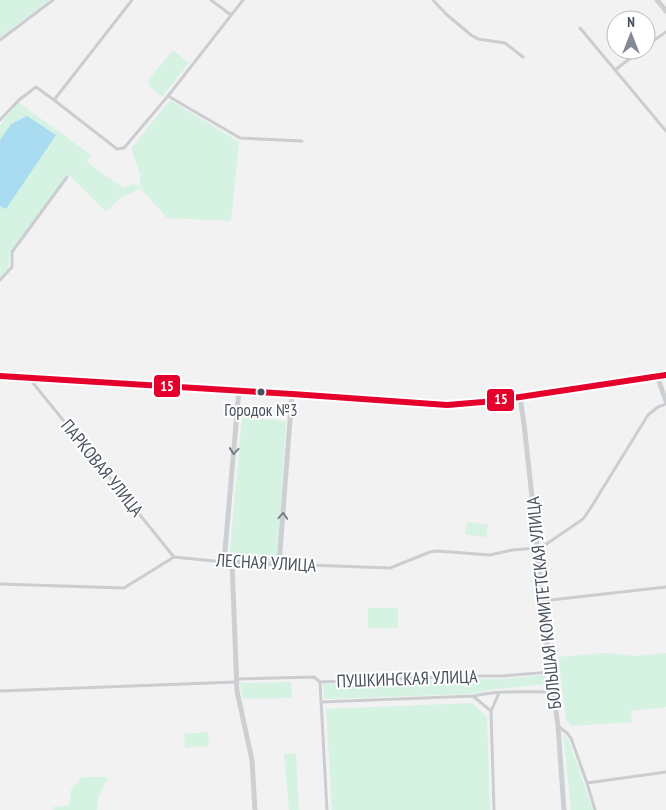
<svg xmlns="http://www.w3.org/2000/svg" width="666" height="810" font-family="'PT Sans Narrow',sans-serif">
<rect width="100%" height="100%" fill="#f2f2f2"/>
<path fill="#d6f2e3" d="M0,0h50l-50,37z
M173,50l16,13 -27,34 -13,-11 -1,-6z
M170,100l69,42 -8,79 -64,-3 -27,-30 -22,12 -12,12 -37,-37 -2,2 -57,75 -2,17 -8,8v-152l18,-23 73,53 -4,7 36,26 11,-4 6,3v-13l-7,-20 -1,-7z
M242,417l44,4 -9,141 -48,-3z
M467,522l21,3 -2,12 -21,-3z
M368,608h30v20h-30z
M605,653l33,3 28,-3v54l-35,4 1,11 -61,4 -5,-8 -8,-61z
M545,675l1,9 -57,6 -17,4 -148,5 -1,-15h39l107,-5h34z
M291,682l1,16 -49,1 -3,-16z
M472,703l15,14 3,93h-158l-6,-101z
M208,732l1,14 -24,2 -1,-14z
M563,733l6,8 24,69h-22z
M296,753l3,57h-10l-5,-56z
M82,777h26l-10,21 -1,12h-44v-3l16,-1 2,-16z"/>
<path fill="#a9dcf1" d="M27,116l29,19 -50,74 -6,-3v-66l11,-16z"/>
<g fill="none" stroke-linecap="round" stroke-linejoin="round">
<path stroke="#cbcdd0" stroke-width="3" d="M211,0l20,15
M433,0l13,14 25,21 7,4 27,4 18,14
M580,28l86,103
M0,40l53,-40
M646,46l20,-14
M615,70l26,-20
M168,96l72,42 62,3
M54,100l63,49 7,-1 44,-52 75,-96
M0,120l19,-20 17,-13 18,13 78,-100
M0,280l12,-13v-15l3,-4 52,-71
M33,378v5l141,174
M279,564l111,4 40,-16 7,-1 53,4 22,-5 25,-2 8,-3 38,-26 7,-10 58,-94 10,-8 8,-3
M0,584l124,4 50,-31 50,5
M542,601l124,-14
M236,679l78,-2 6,5 150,-6h32l48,-4
M320,682l7,128
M0,691l236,-9
M474,697l17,14
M321,702l153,-6c25,-6 53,-4 78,-4
M559,727l8,6 4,5 16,45 8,27
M587,783l79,-11
M494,810l-3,-99 8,-18"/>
<path stroke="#cdd0d3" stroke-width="5" d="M657,0l9,11
M0,376l292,18 155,11 36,-3 37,-5 146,-22
M657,376l9,25
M239,390l-15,172 55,2 13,-170
M520,397l4,27 11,100 9,96 14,106 6,84
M232,562l5,129 15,69 3,50"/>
<g stroke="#fff" stroke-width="10">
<path id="bus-1" d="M0,376l292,18 155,11 36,-3 37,-5 146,-22"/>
</g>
<use href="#bus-1" stroke="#e4002b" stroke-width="6"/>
</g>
<defs><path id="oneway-chevron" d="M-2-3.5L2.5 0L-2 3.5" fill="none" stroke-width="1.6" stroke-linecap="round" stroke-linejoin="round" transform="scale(1.25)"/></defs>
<g stroke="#777e88">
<use href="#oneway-chevron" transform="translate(234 451) rotate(95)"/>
<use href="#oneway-chevron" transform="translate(283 516) rotate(-86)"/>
</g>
<circle fill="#48525f" stroke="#fff" stroke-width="2" cx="261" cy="392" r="4.5"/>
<g text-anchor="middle" stroke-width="4" stroke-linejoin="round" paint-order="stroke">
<g font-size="17" fill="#48525f" stroke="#fff">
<text x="261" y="416">Городок №3</text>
</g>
<g font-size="18" fill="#48525f" stroke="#fff">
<text transform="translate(102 468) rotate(51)" y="6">ПАРКОВАЯ УЛИЦА</text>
<text transform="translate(266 563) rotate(3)" y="6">ЛЕСНАЯ УЛИЦА</text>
<text transform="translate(544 603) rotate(-96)" y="6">БОЛЬШАЯ КОМИТЕТСКАЯ УЛИЦА</text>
<text transform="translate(407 679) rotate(-2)" y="6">ПУШКИНСКАЯ УЛИЦА</text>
</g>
</g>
<g stroke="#fff" stroke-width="2">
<rect x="153" y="374" width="28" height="24" rx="5" fill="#e4002b"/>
<rect x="486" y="388" width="29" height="24" rx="5" fill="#e4002b"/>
</g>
<g font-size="14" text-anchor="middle" font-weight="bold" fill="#fff">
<text x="167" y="391">15</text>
<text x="501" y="404">15</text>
</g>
<g transform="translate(631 35)"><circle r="24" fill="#ffffff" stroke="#b6babf"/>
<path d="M0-4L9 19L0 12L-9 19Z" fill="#848a92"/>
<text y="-8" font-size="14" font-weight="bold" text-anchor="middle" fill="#48525f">N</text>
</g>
</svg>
